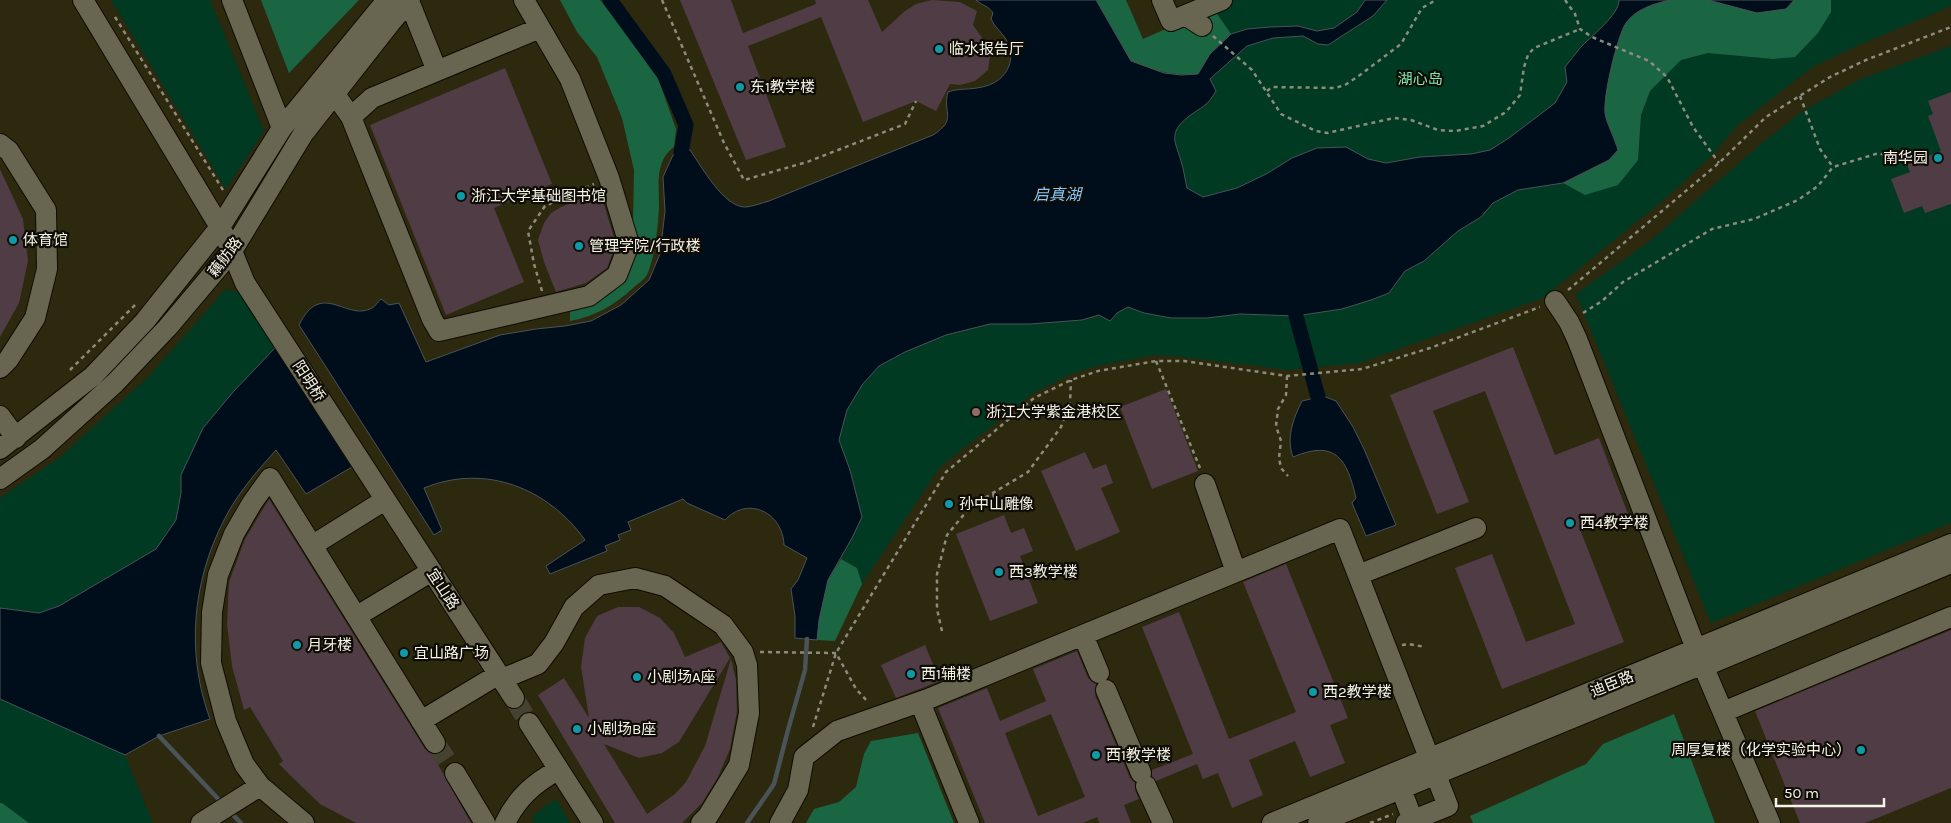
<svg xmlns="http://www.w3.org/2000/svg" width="1951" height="823" font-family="Karla,'Noto Sans SC',sans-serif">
<rect width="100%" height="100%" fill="#262311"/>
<path fill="#2d290f" d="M0,0h1951v823h-1951z"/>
<path fill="#003a22" d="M111,0h99l54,131 -38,58z
M1233,0h132c-11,16 -27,30 -47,30 -7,1 -15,-4 -22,-4 -22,0 -45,2 -65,8l-18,-26z
M1387,0h232c1,13 -30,38 -39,48 -5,6 -10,13 -15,19l2,15 -12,21 -46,35 -18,12 -20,4 -51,3 -34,6 -18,-4 -22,-12 -54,11 -24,15 -31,15 -34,10 -16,-10c-4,-16 -18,-46 -10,-61 6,-10 22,-17 32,-23l1,-25 37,-33 26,-8 30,-2 15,8 10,1 45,-29z
M1831,0h120v6l-94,40 -43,20 -75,58 -26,30 -41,39 -129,105 -184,65 -71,7 -105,-13 -27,-2 -60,11 -27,9 -37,19 -92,73 -78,117 -5,-16 -16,-9 11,-21 -13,-98 8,-30 15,-25 17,-19 26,-14 41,-17 43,-11h41l52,-4 35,-7 10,-6 17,6 27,5h36l33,-4 55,2 47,-7 47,-16 16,-22 19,-10 34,-30 23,-14 12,-14 25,-13 45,-7 22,12 53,-35 3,-45 9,-24 31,-31 27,-7 65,6 58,-47z
M1951,46v477l-240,100 -135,-329 74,-53 108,-95 45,-35 58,-32z
M229,289l10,4 36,55 -42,44 -52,83v18l-5,27 -20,29 -97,57 -20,7 -39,-5v-110l59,-40 90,-82 75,-85z
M0,699l125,56 28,68h-124l-29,-20z
M556,799l14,24h-37v-8z"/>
<path fill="#1a6643" d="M261,0h98l-70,73z
M560,0h40l27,33 31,45 18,51 -2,18c-19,13 -15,38 -15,60 -1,19 -4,50 -12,68 -3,5 -10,9 -14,13 -20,18 -37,28 -63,33v-13l49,-24 20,-33 -6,-29 1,-52 -12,-52 -25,-61 -20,-25z
M1096,0h30l17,39 70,-31 18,26 -21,20 -12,20c-25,2 -44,-3 -68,-13z
M1670,0h38l78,9 8,-9h37v12l-13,21 -23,24 -22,2 -65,-6 -27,7 -31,31 -9,24 -3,45 -20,25 -33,10 -22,-12 46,-23 9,-10c-3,-11 -12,-28 -13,-37 -2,-16 12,-77 21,-90 10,-14 27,-19 44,-23z
M841,559l16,9 5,16 -27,57 -18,-1 2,-20 9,-40z
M1674,714l41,109h-242l-3,-7 116,-52 17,-20z
M918,733l36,90h-148l8,-14 25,-7 17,-15 8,-33 7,-13z
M0,803h2l27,20h-29z"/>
<path fill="#000e1b" stroke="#4a5358" d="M976,0h120l35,61 33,12 17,2 17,-1 12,-20 21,-20 16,-5 23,-2 28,-1 19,5 17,-3 23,-16 8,-12h22l-14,16 -45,29 -10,-1 -15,-8 -30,2 -26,8 -37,33 6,12c-10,17 -14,15 -28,26 -20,16 -13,24 -7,44 3,9 4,19 6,27l16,9 34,-9 31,-15 24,-15 25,-10 29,-1 22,12 18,4 34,-6 51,-3 19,-4 19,-12 46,-35 12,-21 -2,-15c5,-6 10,-13 15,-19 9,-10 40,-34 39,-48h51c-17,4 -34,9 -44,23 -9,13 -23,74 -21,90 1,9 10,26 13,37l-9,10 -46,23 -45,7 -25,13 -12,14 -23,14 -34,30 -19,10 -16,22 -18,7 -29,9 -46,7 -56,-2 -33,4h-36l-27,-5 -16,-6 -11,6 -7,8 -11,-6 -17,5 -52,4h-40l-44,11 -41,17 -26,14 -17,19 -15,25 -8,30 11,30 12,47 -10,21 -24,42 -9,40 -2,20 -22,-2v-22l-4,-27 7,-9 9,-22 -23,-13c-1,-32 -36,-50 -59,-25l-38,-17 -4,-4 -55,23 3,8 -13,5 2,5 -15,6 2,5 -57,23 -4,-8 39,-26c-37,-52 -100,-77 -161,-52l18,42 -8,5 -135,-210c22,-45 46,-5 71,-16 4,-1 8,-7 11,-10l8,6 10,-2 27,59 74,-27 36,-6 29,-3 26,-5 30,-16 28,-25 11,-26 5,-43 -2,-34 10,-22 17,-5c12,17 34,58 56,57 8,-1 16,-4 23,-6l164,-66c25,-16 9,-22 15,-43 11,-4 22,-2 34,-5 22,-4 36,-25 25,-46 -4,-8 -12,-13 -16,-22l2,-6c-4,-7 -12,-8 -17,-13z
M1708,0h86l-8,9 -29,4z
M275,348l77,119 -46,27 -30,-44c-19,21 -39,44 -52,70 -32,62 -38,134 -14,199l-51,17 -34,19 -125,-56v-91l39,5 20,-7 97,-57 20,-29 5,-27v-18l22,-47 30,-36z
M1323,396l13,5 17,26 11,22 32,76 -30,11 -14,-33 4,-5c-9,-39 -20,-59 -63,-41 -7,-19 0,-38 9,-56z"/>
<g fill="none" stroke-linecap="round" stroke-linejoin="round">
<path stroke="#4a5358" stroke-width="4.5" d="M159,736l63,67
M230,812l11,11
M747,823l27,-39 14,-54 17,-60 2,-31"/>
<path stroke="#000e1b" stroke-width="15" d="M610,0l54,74 22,51 -5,28
M1296,316l22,81"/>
</g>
<path fill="#4f3c45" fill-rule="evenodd" d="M680,0h51l12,33 73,-29 -1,-4h53l14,32 23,-21 11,-7 16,-4 28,2 17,9 -4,14 12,17 5,14 -2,14 -13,11 -15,4 -10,-1 -14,27 -20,-10 -53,21 -42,-105 -73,29 38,101 -40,13z
M505,68l47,116 -58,24 30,74 -78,33 -76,-190z
M1951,92v112l-26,9 -3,-7 -18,7 -13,-34 19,-7 -3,-8 34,-13 -13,-35 5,-2 -5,-13z
M0,169l23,50 5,42 -9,42 -19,34z
M600,191l16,53 -9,24 -21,15 -30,9 -12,-30 -6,-22 6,-17 7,-10 10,-6z
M1513,347l42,108 44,-17 29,76 -47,18 43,110 -122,47 -47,-121 37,-14 34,88 49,-18 -90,-233 -52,20 36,91 -32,12 -47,-119z
M1166,389l32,82 -46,18 -32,-82z
M1085,452l8,17 13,-5 7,19 -12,5 19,44 -44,19 -35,-80z
M269,499l156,250 7,5 39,69h-115l-36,-19 -27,-26 -14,-14 4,-3 -33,-54 -6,3 -12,-44 -5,-42 2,-42 16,-43z
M1004,515l7,18 13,-5 9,23 -13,5 18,47 -48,18 -34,-87z
M1286,564l62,154 -18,7 15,38 -35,14 -15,-36 -46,19 14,35 -31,13 -14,-35 -15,6 -6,-15 -41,17 -4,-5v-6l41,-16 -51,-127 37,-15 50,127 67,-27 -53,-130z
M618,607h21l21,11 14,15 11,24 36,-15 9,16 -51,84 -17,11 -23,5 -35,-14 43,70 28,-20 11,-12 19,-36 26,-87 5,21 1,32 -7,37 -12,28 -16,26 -20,20h-67l-77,-128 26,-17 25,40 -8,-51 4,-29 12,-22z
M1951,630v158l-86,35h-65l-45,-112z
M925,645l15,36 -44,17 -15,-33z
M1077,651l11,27 8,6 -1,11 35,83 5,5v7l4,9 -15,6 7,18h-32l-2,-6 -14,6h-98l-47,-115 49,-20 13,33 46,-20 -13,-32zM1051,714l34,83 -47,19 -33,-83z"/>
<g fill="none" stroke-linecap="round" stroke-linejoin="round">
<path stroke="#454231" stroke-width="20" stroke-dasharray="20 10" stroke-linecap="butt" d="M514,698l15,25
M435,743l20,30"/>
<g stroke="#0f0c00" stroke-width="22">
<path id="minor" d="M83,0l137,227 12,24 13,32 269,415
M232,0l50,128
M1162,0l9,21 51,-21
M409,1l28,70
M1185,15l17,11
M333,95l6,5 12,17 81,202 7,12 150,-35 28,-21 12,-31 -20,-66 -39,-99 -46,-79
M351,117l21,-19 168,-70
M0,144l9,7 37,59 1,59 -12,49 -27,42 -8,8
M1555,301l14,21 8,17 119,310 74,174
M0,416l16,22
M0,449l93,-73 52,-55 75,-94 62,-99 105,-128
M0,479l42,-30 73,-66 53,-56 64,-76 71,-117 88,-112 19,-22
M1205,484l31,88
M313,545l72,-45
M1358,575l118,-47
M357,616l75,-45
M1083,635l16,38
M502,679l36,-15 16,-21 20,-36 25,-22 36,-7 30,8 58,39 20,27 4,13 2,48 -10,52 -31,51 -7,7
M1106,690l35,83
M920,702l49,121
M1723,712l228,-95
M421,721l78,-47
M529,723l64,100
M455,773l30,50
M1146,786l17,37
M1401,789l13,34
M201,823l59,-37
M304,823l-44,-37 -16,-22 -18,-43 -15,-58 1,-51 6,-37 16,-41 18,-31 18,-25 165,265
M505,823c12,-25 29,-40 53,-53
M780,823l18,-33 6,-33 33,-26 91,-32 412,-170 108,277 -42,17
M1272,823l679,-279
M1318,823l373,-154 14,-3 246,-103"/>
</g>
<path stroke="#8d8b7c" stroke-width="2.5" stroke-dasharray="4 4" stroke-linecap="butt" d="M662,0l62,143 20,37 63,-18 98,-38 11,-23
M1565,0l10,14 5,15 12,8 57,24 18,16 26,50 26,36
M115,17l108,173
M1213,36l39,34 29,44 35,17 11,2 67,-15 17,2 27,10 17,1 28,-5 23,-14 14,-17 4,-28 4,-12 6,-7 46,-19
M1267,91l5,-4 63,1 10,-3 15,-10 41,-31 21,-36 14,-8
M1800,96l20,53 13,18
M1568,290l151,-127 47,-46 64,-40 36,-17 85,-33
M542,291l-8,-27 -6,-33 17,-25 49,-22
M1583,313l19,-12 21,-19 89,-53 42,-10 44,-19 20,-14 15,-19 46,-14 14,5
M1156,361l44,107
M70,370l65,-65
M1287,376l-1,19 -8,14 -2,17 5,15 -2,17 2,10 7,8
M993,494l6,16
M942,631l-5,-22v-35l10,-39 24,-29 57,-34 33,-45 9,-25 1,-22
M1402,645l7,-1 16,3
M760,652l76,1 20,36 12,13
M813,727l23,-74 110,-181 88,-74 37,-18 27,-9 58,-10h28l103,15 75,-7 68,-21 110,-41
M1370,823l23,-9"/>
<use href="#minor" stroke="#686550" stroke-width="20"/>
</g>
<g fill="#0f9aa8" stroke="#0e0c05" stroke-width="2">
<circle cx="939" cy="49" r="5"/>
<circle cx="740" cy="87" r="5"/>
<circle cx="1938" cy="158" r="5"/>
<circle cx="461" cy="196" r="5"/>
<circle cx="13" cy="240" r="5"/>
<circle cx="579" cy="246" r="5"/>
<circle cx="949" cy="504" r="5"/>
<circle cx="1570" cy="523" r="5"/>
<circle cx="999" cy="572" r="5"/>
<circle cx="297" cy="645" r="5"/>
<circle cx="404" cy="653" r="5"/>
<circle cx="911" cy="674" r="5"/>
<circle cx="637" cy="677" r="5"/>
<circle cx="1313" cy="692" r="5"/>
<circle cx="577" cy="729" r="5"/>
<circle cx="1861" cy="750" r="5"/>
<circle cx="1096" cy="755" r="5"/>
</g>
<circle fill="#8d6e63" stroke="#0e0c05" stroke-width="2" cx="976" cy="412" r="5"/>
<g text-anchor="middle" stroke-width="4.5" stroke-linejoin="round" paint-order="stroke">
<g font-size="15" fill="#f6f4e8" stroke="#0e0c05" text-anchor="start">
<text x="949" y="54">临水报告厅</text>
<text x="750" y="92">东1教学楼</text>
<text x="1928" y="163" text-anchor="end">南华园</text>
<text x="471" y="201">浙江大学基础图书馆</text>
<text x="23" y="245">体育馆</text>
<text x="589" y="251">管理学院/行政楼</text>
<text x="986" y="417">浙江大学紫金港校区</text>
<text x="959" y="509">孙中山雕像</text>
<text x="1580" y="528">西4教学楼</text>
<text x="1009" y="577">西3教学楼</text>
<text x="307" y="650">月牙楼</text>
<text x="414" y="658">宜山路广场</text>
<text x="921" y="679">西1辅楼</text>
<text x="647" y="682">小剧场A座</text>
<text x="1323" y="697">西2教学楼</text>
<text x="587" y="734">小剧场B座</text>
<text x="1851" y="755" text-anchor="end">周厚复楼（化学实验中心）</text>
<text x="1106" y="760">西1教学楼</text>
</g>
<g font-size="15" fill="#81e6af" stroke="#0e0c05">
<text x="1420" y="84">湖心岛</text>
</g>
<g font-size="15" fill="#f6f4e8" stroke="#0e0c05">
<text transform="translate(225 257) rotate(-53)" y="5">藕舫路</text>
<text transform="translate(309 381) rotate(57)" y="5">阳明桥</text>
<text transform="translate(443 589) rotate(57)" y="5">宜山路</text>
<text transform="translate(1612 684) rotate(-22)" y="5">迪臣路</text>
</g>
<g font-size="16" font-style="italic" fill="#83c7f8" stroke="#0e0c05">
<text x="1057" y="200">启真湖</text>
</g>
</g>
<path d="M1776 798v8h108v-8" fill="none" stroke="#f6f4e8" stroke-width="2.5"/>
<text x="1784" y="798" font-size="15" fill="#f6f4e8" stroke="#0e0c05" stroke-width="4" paint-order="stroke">50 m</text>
</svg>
